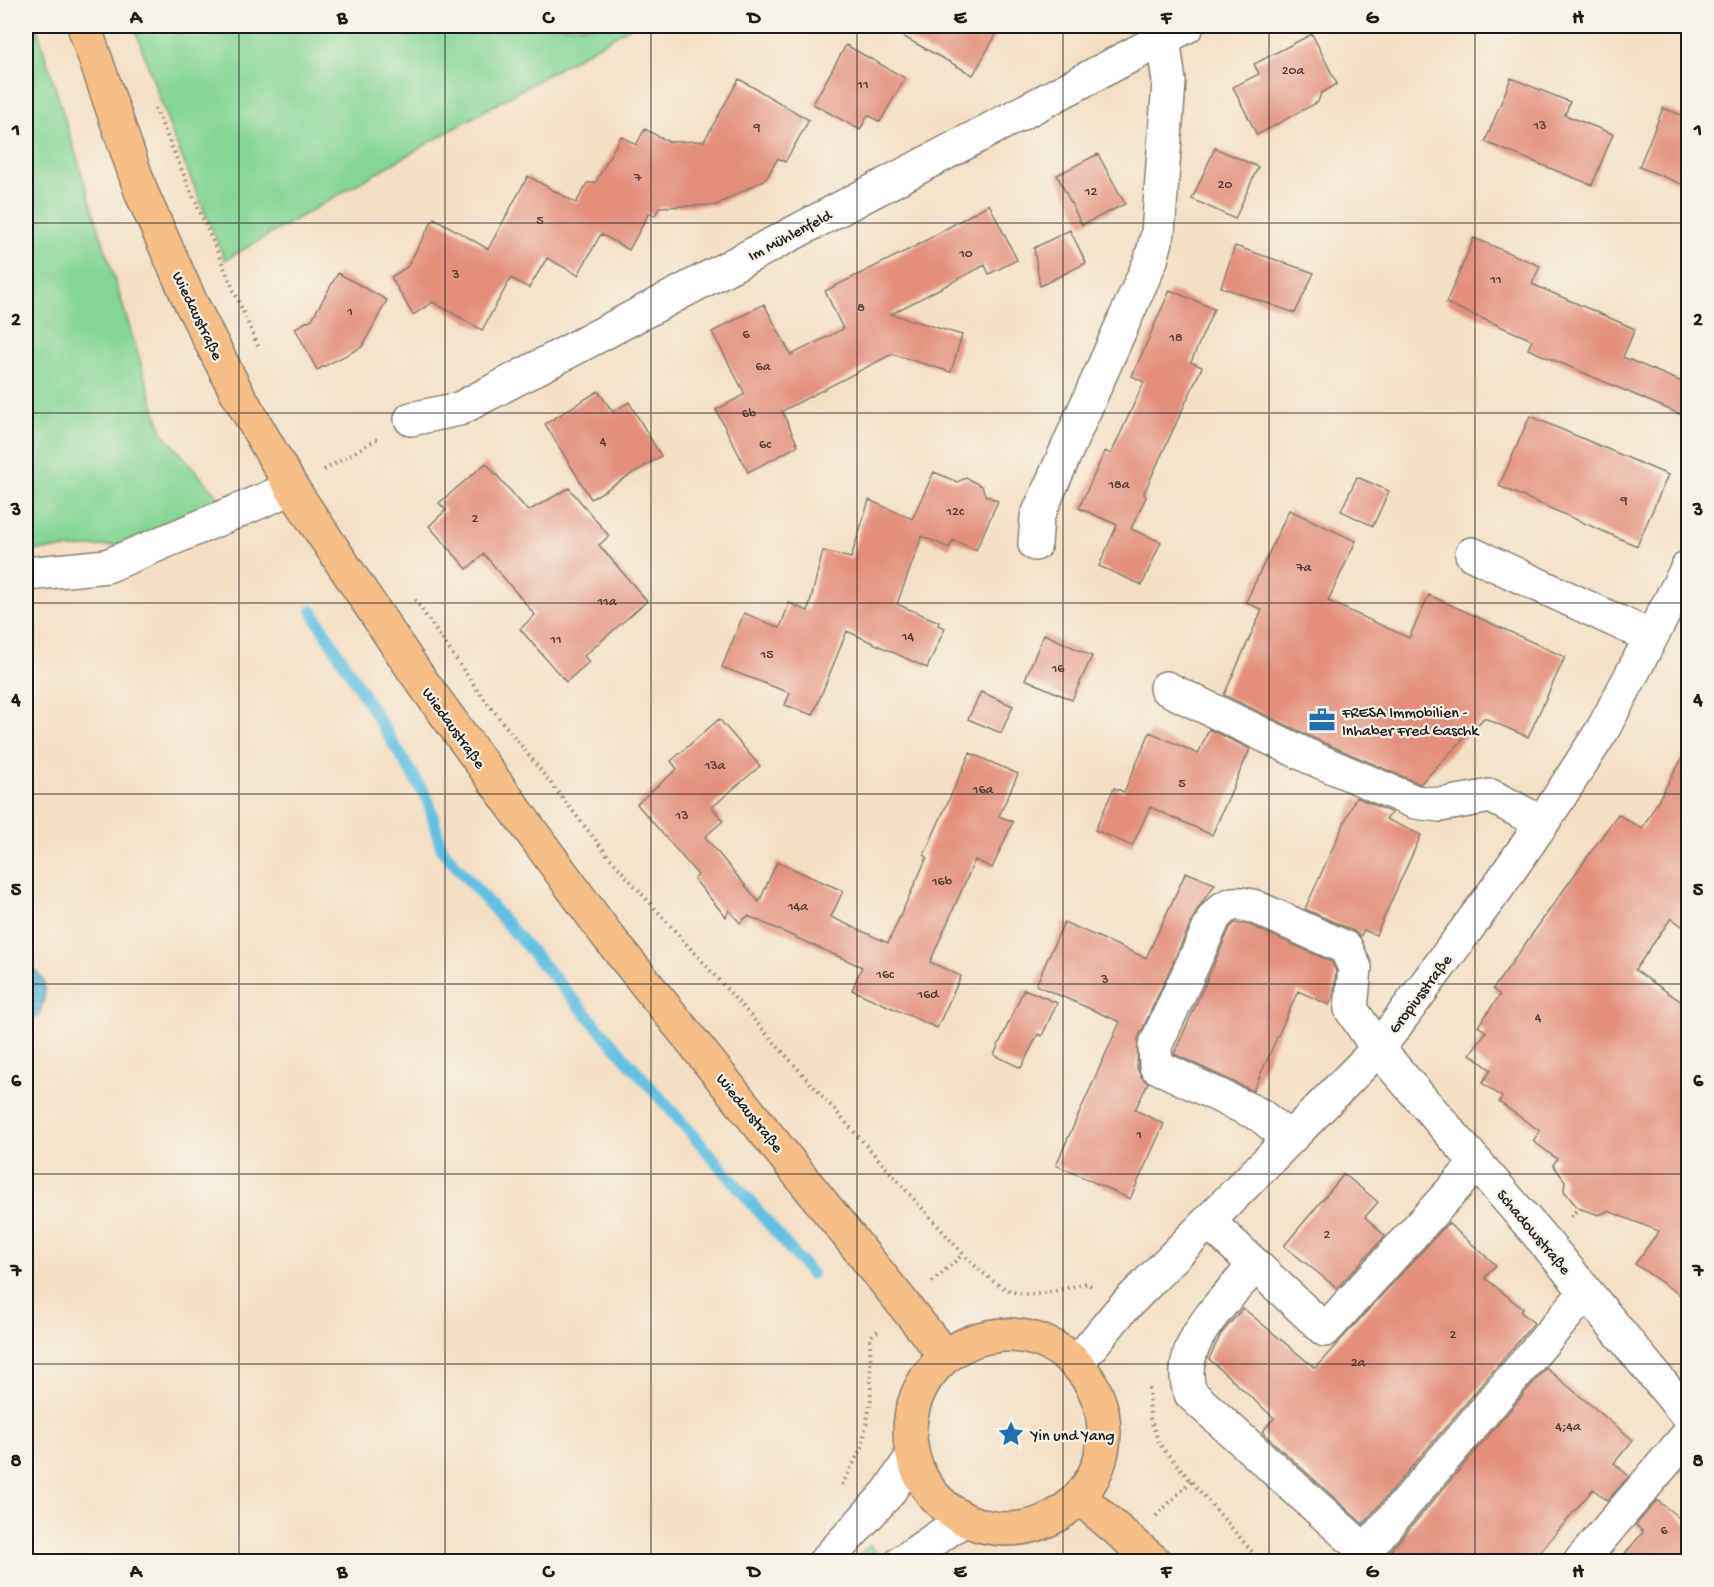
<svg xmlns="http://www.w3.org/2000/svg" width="1714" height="1587" font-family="'Gochi Hand',sans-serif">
<defs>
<pattern id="water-rules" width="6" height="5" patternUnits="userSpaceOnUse" patternTransform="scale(1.5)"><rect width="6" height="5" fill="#63bfe1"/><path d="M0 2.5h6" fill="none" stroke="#55a4c0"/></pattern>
</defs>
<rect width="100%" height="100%" fill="#f7f3e8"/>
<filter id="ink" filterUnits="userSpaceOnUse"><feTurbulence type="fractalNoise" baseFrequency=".0167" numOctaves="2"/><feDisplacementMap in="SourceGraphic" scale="12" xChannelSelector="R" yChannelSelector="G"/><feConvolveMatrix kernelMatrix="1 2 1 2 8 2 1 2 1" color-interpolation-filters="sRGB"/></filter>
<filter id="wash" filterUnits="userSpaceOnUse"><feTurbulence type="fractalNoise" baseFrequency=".008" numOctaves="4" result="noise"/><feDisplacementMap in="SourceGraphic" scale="24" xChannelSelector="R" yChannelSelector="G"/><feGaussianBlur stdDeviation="1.35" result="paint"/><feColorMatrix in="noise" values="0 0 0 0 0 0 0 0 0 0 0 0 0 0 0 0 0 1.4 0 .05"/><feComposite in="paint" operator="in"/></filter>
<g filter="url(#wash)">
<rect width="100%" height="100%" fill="#f4dfc4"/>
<path fill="#85d595" stroke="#507858" stroke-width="1.5" d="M26,26h10l126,406 58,67 -83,45 -111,7z
M134,26h498l-407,234 -52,-124z
M870,1545l12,14 -3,2h-28z"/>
<path fill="url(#water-rules)" stroke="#406e7e" stroke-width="1.5" d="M26,966c24,8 21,30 12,50l-12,5z"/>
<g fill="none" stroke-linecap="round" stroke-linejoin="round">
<path stroke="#63bfe1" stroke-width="12" d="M312,611l116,189 14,50 285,324 84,100"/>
</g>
<g id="blocks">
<path fill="#e38f7b" d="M884,26h117l-28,49z
M1312,34l25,50 -16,9 -3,9 -61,33 -24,-48 26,-13 -5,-10z
M846,45l59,33 -25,44 -12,-7 -8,15 -47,-26z
M1511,78l59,24 -5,13 48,19 -21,51 -107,-43z
M739,79l70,41 -24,42 -7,-4 -12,21 -50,26 -57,2 -4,9 -6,-3 -20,37 -28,-16 -23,41 -31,-17 -18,30 -18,-10 -29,52 -49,-28 -20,13 -22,-38 16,-10 27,-49 54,31 40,-73 48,27 11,-20h8l26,-47 15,9 9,-16 24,13 35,-1z
M1663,108l26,10v69l-50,-20z
M1215,148l43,19 -23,52 -43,-20z
M1098,154l27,50 -43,21 -25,-50z
M989,204l28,56 -28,14 -4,-9 -94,49 71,21 -11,37 -59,-18 -110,57 16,35 -50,26 -32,-62 29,-16 -33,-62 52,-28 27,51 52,-26 -18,-38 91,-45z
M1070,230l16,33 -46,23 -6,-38z
M1474,238l66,28 -8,18 103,45 -12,28 66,28v33l-161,-69 4,-9 -86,-37z
M1235,246l79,27 -19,40 -74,-26z
M338,273l49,27 -25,47 -45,23 -22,-42 17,-9z
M1170,290l44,19 -23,53 11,5 -58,126 2,4 -15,32 30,13 -19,43 -43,-19 18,-41 -38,-17 26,-57 6,3 33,-72 -12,-6z
M598,391l15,21 16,-10 32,54 -70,43 -46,-75z
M1530,416l138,59 -31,71 -138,-60z
M486,463l42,48 41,-23 40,48 -10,9 48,56 -63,55 5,6 -23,20 -46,-53 15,-14 -51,-61 -17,15 -38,-43 17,-16 -7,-7z
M934,472l23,10 9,-4 16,8 3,9 13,6 -22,49 -23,-10 -4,8 -27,-12 -25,68 42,18 -1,3 7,3 -18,40 -80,-37 -34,84 -28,-10 5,-12 -68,-26 22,-54 36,15 9,-25 19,8 15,-60 28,7 18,-58 43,19z
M1357,477l32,14 -16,35 -32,-15z
M1289,510l67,31 -28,60 81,37 20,-43 136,62 -37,80 -44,-19 -64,66 -100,-43 -96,-46 38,-85 -16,-8z
M1044,634l48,22 -20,44 -47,-21z
M981,692l32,14 -12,27 -33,-14z
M719,719l41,47 -48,41 11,14 -18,16 54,65 18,-40 66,29 -12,26 57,26 39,-86 -3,-2 46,-102 48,21 -19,42 14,6 -21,46 -17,-8 -45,102 31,14 -24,52 -85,-38 10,-23 -114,-51 -8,7 -11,-13 -3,7 -32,-38 4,-4 -61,-71 40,-35 -6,-8z
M1209,729l41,20 -38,86 -62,-28 -18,39 -37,-16 19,-42 10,4 26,-60 48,22z
M1689,746v185l-18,-13 -36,52 54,37v294l-54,-37 24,-33 -51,-20 -9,4 -21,-7 -14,-17 1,-10 -12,-16 4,-6 -24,-18 7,-10 -41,-29 3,-5 -20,-14 9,-13 -21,-16 16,-22 -8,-6 22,-31 -7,-6 125,-175 24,15z
M1356,797l36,16 -6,6 35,16 -45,100 -12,-5 -4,7 -6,-6 -49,-22z
M1186,872l29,12 -18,26 -59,129 -1,29 4,9 7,6 -13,27 29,14 -34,75 -74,-34 64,-143 -84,-37 28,-63 82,36z
M1235,923l14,2 83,37 4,9 -3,25 -4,9 -31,-14 -45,100 -79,-37 56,-126z
M1024,989l33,14 -15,33 -4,-2 -17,34 -27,-13z
M1344,1174l34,28 -13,15 20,19 -48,52 -53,-42z
M1448,1223l48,42 -11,13 38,31 -2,3 13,11 -171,201 -101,-92 12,-14 -65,-59 12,-25 22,-26 72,60z
M1546,1368l87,72 -19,23 15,13 -22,25 -14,-12 -61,73h-151z
M1657,1500l32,26v36h-71l25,-30 -7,-7z"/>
</g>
</g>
<g filter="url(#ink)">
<use href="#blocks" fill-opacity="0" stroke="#887e70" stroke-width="1.5"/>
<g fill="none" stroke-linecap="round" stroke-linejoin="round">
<g stroke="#887e70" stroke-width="36">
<path id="minor" d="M411,419l48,-10 728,-383
M1035,544l2,-27 114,-257 7,-27 11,-151 -6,-45
M1472,554l179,83
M26,574l81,-8 185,-78
M1166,688l146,70 103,44 25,3 51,-9 51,27
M1289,1138l-29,-23 -104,-49 -1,-20 59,-128c12,-16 22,-17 41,-11l91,41 9,20 -4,41 27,40 172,199 138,168
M1209,1222l116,108 152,-167
M1255,1265c-27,33 -84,81 -64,129l174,157 221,-259
M1077,1363l42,-51 259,-263 120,-162 49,-71 56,-87 85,-162
M825,1562l63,-69 24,-36
M902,1562l61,-42
M1580,1562l108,-127"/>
</g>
<g stroke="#887e70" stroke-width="36">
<path id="major" d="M84,26l58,168 49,109 45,88 56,97 123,184 191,262 339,422
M910 1432a97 97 0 1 1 194 0a97 97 0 1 1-194 0Z
M1080,1498l75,64"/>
</g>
<path stroke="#887e70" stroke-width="4" stroke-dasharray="1.5 4.5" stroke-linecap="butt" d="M155,108l103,238
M324,470l55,-32
M415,600l63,91 131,166 354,397c49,49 59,46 124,29l5,4
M1571,1217l7,-9
M932,1282l31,-28
M1149,1388l1,30 10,27 101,117
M842,1485l20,-38 9,-48 -1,-62 8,-6
M1156,1516l35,-35"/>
<use href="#minor" stroke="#fff" stroke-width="33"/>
<use href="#major" stroke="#f6be87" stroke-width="33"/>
</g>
</g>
<path fill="none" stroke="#1c1c1c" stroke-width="1.5" stroke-opacity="0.55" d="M239,26v1536M445,26v1536M651,26v1536M857,26v1536M1063,26v1536M1269,26v1536M1475,26v1536M26,223h1662M26,413h1662M26,603h1662M26,794h1662M26,984h1662M26,1174h1662M26,1364h1662"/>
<defs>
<g id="office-bare" transform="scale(2.07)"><path d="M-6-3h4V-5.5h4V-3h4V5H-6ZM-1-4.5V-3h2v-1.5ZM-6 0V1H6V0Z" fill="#1f6fb2" stroke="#f7f3e8" stroke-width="2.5" paint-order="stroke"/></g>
<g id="sight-bare" transform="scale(2.07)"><path d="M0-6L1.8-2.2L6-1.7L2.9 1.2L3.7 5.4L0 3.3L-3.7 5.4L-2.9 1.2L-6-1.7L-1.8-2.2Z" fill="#1f6fb2" stroke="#f7f3e8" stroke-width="2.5" paint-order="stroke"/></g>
</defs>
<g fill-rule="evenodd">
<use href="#office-bare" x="1322" y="720"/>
<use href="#sight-bare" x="1011" y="1434"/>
</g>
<g text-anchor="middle" stroke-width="4.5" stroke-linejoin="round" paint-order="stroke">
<g font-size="14" fill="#4e3934">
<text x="1293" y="74">20a</text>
<text x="863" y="88">11</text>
<text x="1540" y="129">13</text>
<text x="757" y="131">9</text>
<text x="638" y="181">7</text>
<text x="1225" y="188">20</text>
<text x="1091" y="195">12</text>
<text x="540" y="224">5</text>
<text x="966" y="257">10</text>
<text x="456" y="278">3</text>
<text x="1496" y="283">11</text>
<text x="861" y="311">8</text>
<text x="350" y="315">1</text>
<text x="746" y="338">6</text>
<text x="1176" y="341">18</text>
<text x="763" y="370">6a</text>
<text x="749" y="417">6b</text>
<text x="603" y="445">4</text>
<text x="765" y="448">6c</text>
<text x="1119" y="488">18a</text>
<text x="1624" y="504">9</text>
<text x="955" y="515">12c</text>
<text x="475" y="522">2</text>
<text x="1304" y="571">7a</text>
<text x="607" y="605">11a</text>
<text x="908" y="640">14</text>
<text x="556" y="643">11</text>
<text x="767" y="658">15</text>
<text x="1058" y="672">16</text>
<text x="715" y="769">13a</text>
<text x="1182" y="787">5</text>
<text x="983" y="793">16a</text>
<text x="682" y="819">13</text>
<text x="942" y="885">16b</text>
<text x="798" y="910">14a</text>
<text x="885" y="978">16c</text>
<text x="1105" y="983">3</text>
<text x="928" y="998">16d</text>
<text x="1538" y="1021">4</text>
<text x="1139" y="1138">1</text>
<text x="1327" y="1238">2</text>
<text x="1453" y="1338">2</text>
<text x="1358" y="1366">2a</text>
<text x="1568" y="1430">4;4a</text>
<text x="1664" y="1534">6</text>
</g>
<g font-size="16" fill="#1c1c1c" stroke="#f7f3e8">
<text transform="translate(789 234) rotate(-28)" y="6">Im Mühlenfeld</text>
<text transform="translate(199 315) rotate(64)" y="6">Wiedaustraße</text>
<text transform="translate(455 727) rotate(54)" y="6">Wiedaustraße</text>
<text transform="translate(1419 993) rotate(-53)" y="6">Gropiusstraße</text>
<text transform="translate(751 1112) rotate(51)" y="6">Wiedaustraße</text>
<text transform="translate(1535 1231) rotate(50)" y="6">Schadowstraße</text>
</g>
<g font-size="16" fill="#1c1c1c" stroke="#f7f3e8" text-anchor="start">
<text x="1342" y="717">FRESA Immobilien -<tspan x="1342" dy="18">Inhaber Fred Gaschk</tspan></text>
<text x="1031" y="1440">Yin und Yang</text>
</g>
</g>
<rect width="1714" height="1587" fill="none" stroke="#f7f3e8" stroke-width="66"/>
<rect x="33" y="33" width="1648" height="1521" fill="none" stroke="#1c1c1c" stroke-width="2"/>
<g font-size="20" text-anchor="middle" font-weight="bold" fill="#1c1c1c">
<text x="136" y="23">A</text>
<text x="342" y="23">B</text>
<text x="548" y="23">C</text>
<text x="754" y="23">D</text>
<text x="960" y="23">E</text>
<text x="1166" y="23">F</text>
<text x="1372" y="23">G</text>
<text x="1578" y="23">H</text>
<text x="16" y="135">1</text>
<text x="1698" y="135">1</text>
<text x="16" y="325">2</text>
<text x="1698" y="325">2</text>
<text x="16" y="515">3</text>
<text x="1698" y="515">3</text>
<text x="16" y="705">4</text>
<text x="1698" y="705">4</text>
<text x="16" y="895">5</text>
<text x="1698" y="895">5</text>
<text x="16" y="1086">6</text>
<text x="1698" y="1086">6</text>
<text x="16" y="1276">7</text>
<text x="1698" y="1276">7</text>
<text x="16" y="1466">8</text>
<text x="1698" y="1466">8</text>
<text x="136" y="1577">A</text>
<text x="342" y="1577">B</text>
<text x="548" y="1577">C</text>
<text x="754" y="1577">D</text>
<text x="960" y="1577">E</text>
<text x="1166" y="1577">F</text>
<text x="1372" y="1577">G</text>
<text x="1578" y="1577">H</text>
</g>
</svg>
